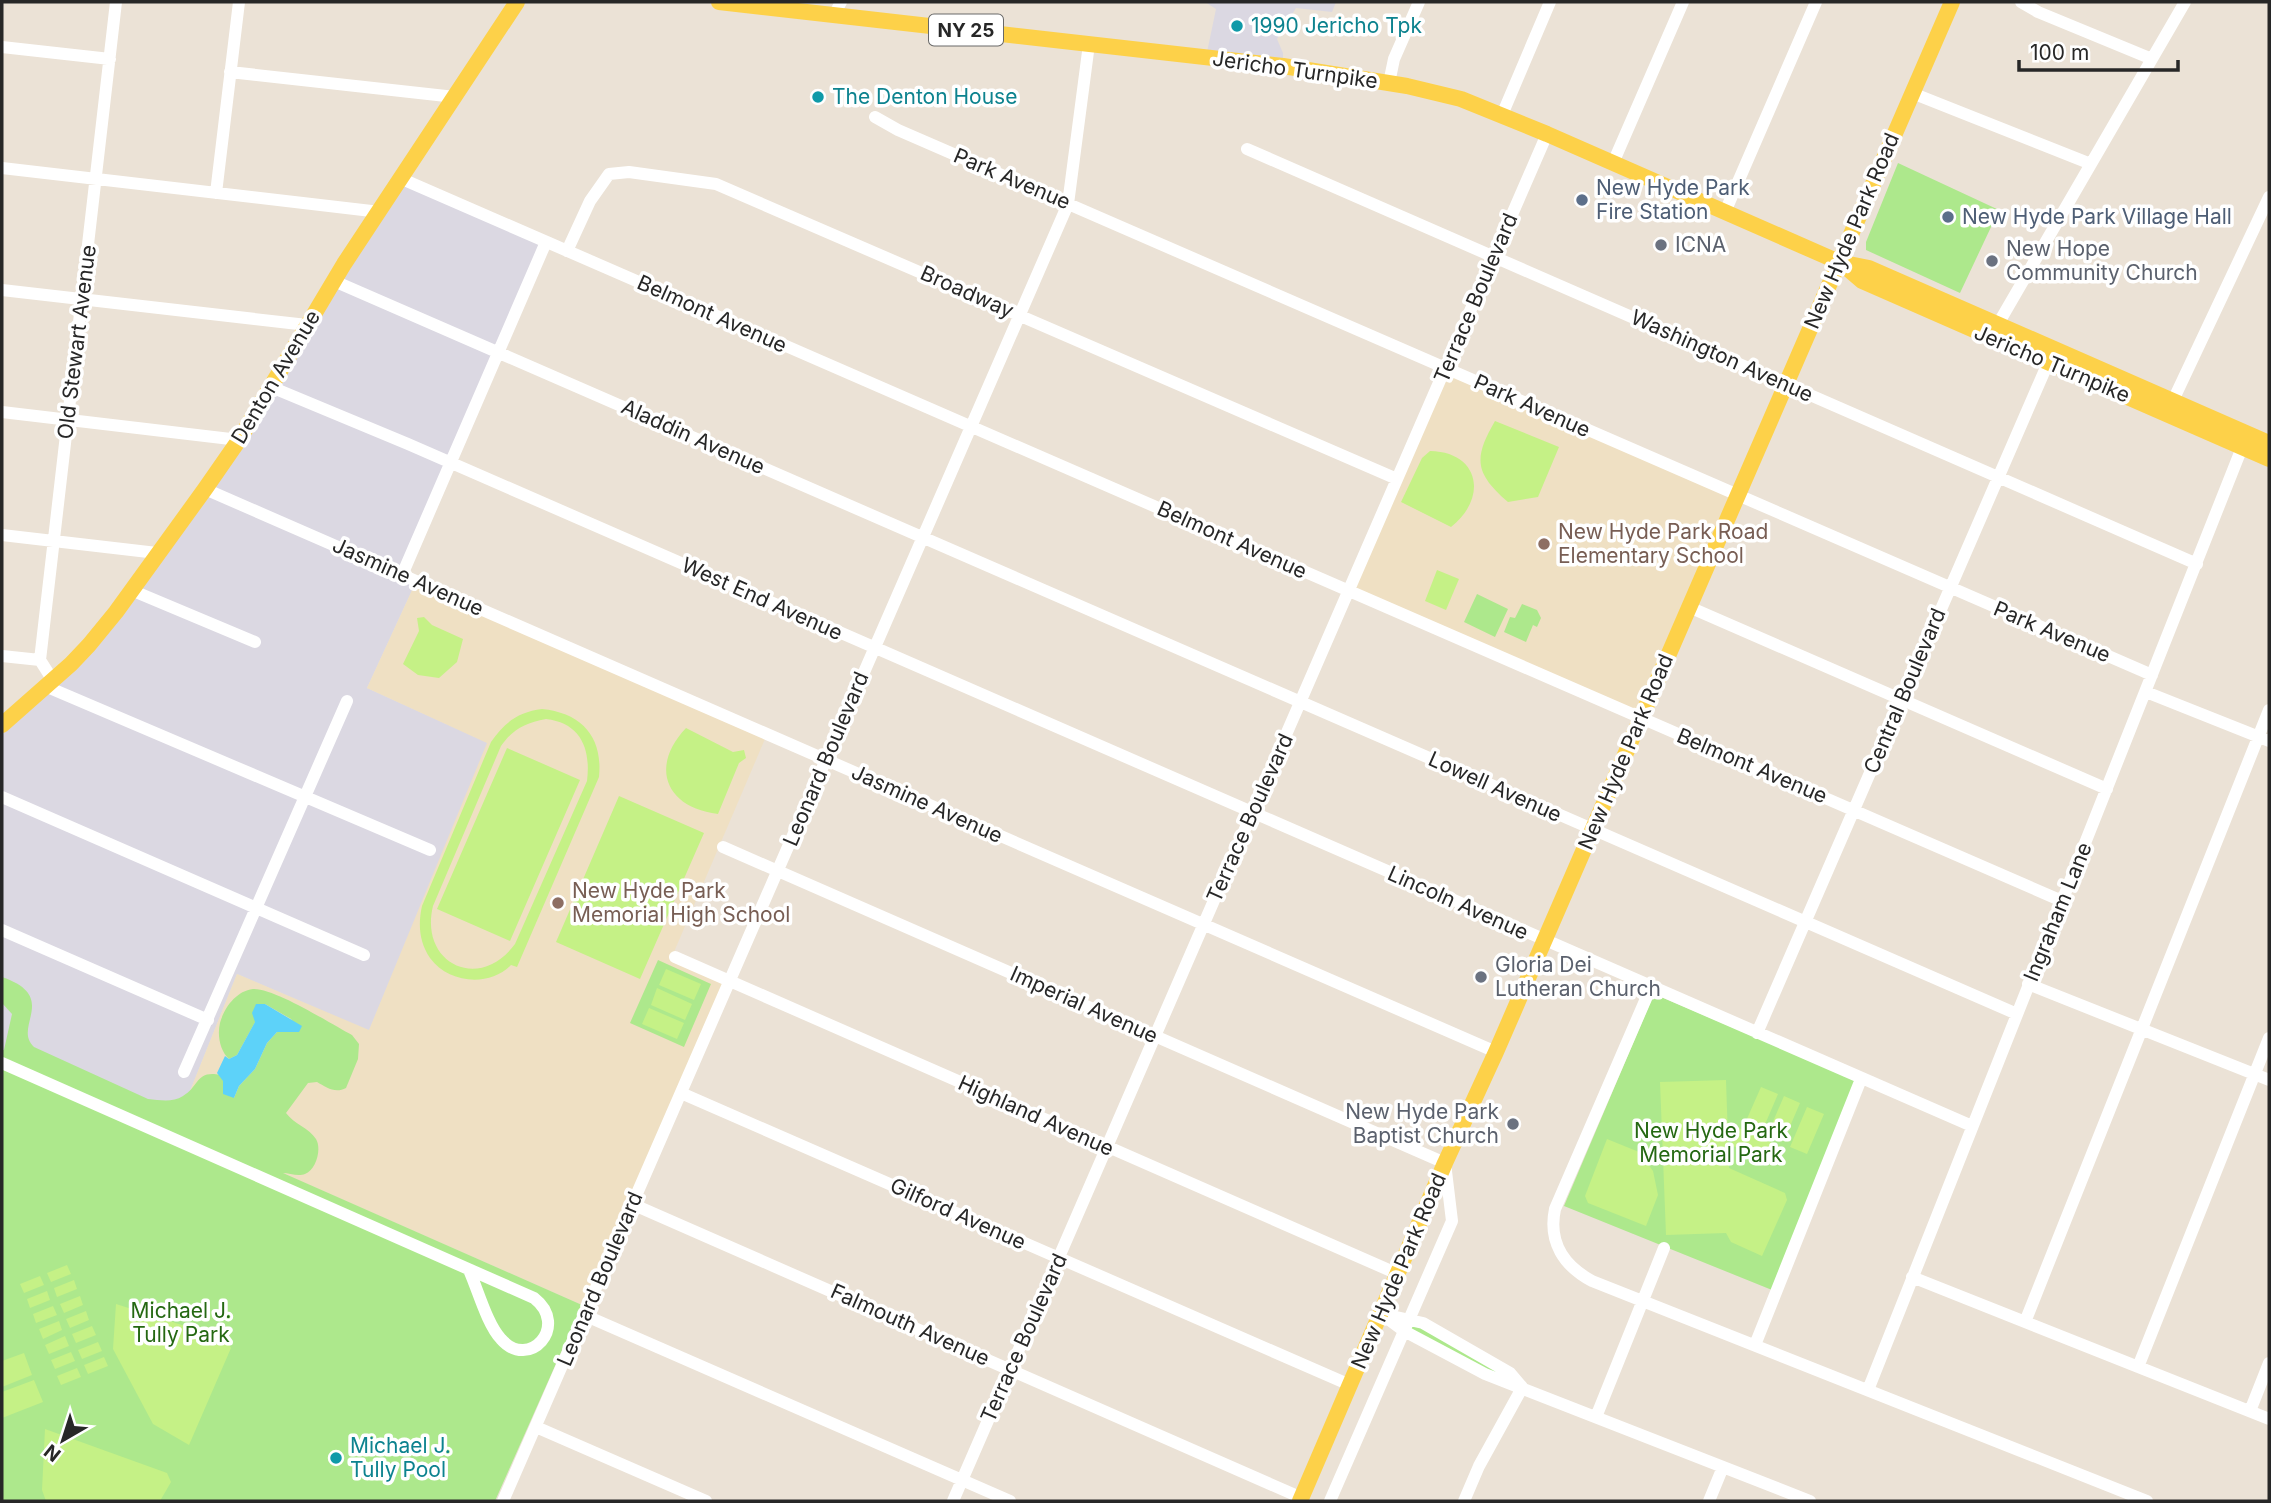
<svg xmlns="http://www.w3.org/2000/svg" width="2271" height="1503" font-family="Inter,sans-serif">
<rect width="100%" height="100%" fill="#ebe2d6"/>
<path fill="#dbd8e2" d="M1205,2h131l-4,10 -36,-4 -19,31 6,14v13l-77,-9 10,-48z
M402,179l137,66 -143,332 18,9 -47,102 121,55 -119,288 -132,-57 -61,152 -174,-76v-318l86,-79 69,-100z"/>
<path fill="#efe0c3" d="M1447,371l290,127 -96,220 -290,-128z
M414,586l351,153 -94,220 53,24 -142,322 -406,-179 61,-152 132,56 118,-287 -120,-55z"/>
<path fill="#ade88c" d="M1898,163l101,47 -39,83 -94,-43v-8z
M1477,594l31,15 -13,28 -31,-15z
M1522,604l15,6 4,8 -4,9 -4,-2 -7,17 -22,-10 6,-15 5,1z
M658,960l53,24 -27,63 -54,-24z
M2,977c58,20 10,50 32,70l114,52c12,1 24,4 35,-3 16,-9 13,-26 37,-21l14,23 5,-12 16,-17 12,-26 10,-11h22l-8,-13 -26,-15 -28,51 -8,4c-9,-8 -12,-24 -9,-36 4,-15 16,-32 33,-34 22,-1 78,35 99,46l7,9 -1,15 -12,29c-11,6 -20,-1 -29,-6l-9,1 -22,30c8,11 23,15 30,26 6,10 0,31 -11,35 -7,3 -16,-1 -22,-1l299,132 -87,196h-493v-451h2l8,-36 -10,-11z
M1654,994l202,86 -84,210 -208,-84z
M1408,1324l16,1 93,59 -98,-46z"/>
<path fill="#c5f186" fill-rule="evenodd" d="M1495,421l64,26 -21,50 -30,5c-33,-29 -35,-43 -13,-81z
M1430,451c50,1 58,47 21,76l-50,-25 21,-44z
M1437,570l22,9 -13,31 -21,-9z
M424,617l8,8 31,14 -6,23 -18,16 -21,-3 -15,-11 16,-33 -2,-13z
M542,709c40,4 61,28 57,68l-82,190 -6,-2c-21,22 -62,19 -81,-7 -11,-16 -12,-34 -8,-52l69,-164c13,-19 27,-30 51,-33zM546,719c35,4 45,30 41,62l-72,163c-36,49 -96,19 -82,-38l68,-160c12,-17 24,-23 45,-27z
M686,728l47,24 11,-2 2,8 -7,5 -21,51c-52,-6 -69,-47 -32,-86z
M507,748l73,32 -70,161 -73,-32z
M619,796l85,37 -64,146 -84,-37z
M666,969l35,15 -7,16 -35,-15z
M657,988l35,16 -7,16 -34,-15z
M649,1008l35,15 -7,16 -35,-15z
M1726,1080l3,88 56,25 2,7 -25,56 -31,-14 -5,-9 -60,2 -6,-153z
M1761,1087l17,7 -15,35 -17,-8z
M1784,1096l16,7 -15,35 -16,-7z
M1807,1107l17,7 -17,40 -17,-7z
M1739,1128l40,18 -7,17 -41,-18z
M1607,1139l32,13 14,19 5,24 -12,31 -58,-23 -3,-7z
M67,1265l4,9 -20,8 -4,-9z
M40,1276l4,9 -20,8 -4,-9z
M74,1280l3,9 -20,8 -3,-9z
M47,1291l3,9 -20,8 -3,-9z
M80,1296l3,9 -19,8 -4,-9z
M116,1304l110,35 5,9 -42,97 -36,-21 -40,-75z
M53,1306l4,9 -21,8 -3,-9z
M86,1311l3,9 -19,8 -4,-9z
M59,1321l3,9 -19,9 -4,-10z
M92,1326l4,9 -20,8 -4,-9z
M65,1336l4,10 -20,8 -4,-9z
M98,1342l4,9 -20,8 -4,-9z
M71,1352l4,9 -20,8 -4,-9z
M24,1353l8,22 -30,12v-26z
M104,1357l4,9 -20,8 -4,-9z
M77,1368l4,9 -20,8 -4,-9z
M34,1380l9,22 -41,16v-26z
M45,1429l122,44 4,9 -11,19h-114l-4,-11z"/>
<path fill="#5dd2f9" d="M256,1004h9l37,22 -3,6h-22l-10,11 -12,26 -16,17 -5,12 -11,-4v-13l-6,-8 8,-17 4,3 8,-4 18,-33 -3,-9z"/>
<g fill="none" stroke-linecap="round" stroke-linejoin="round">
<path stroke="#fff" stroke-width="12" d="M2021,2l17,10 114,47
M834,15l7,-13
M2,47l108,12
M230,72l225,25
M1389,83l5,-24 25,-57
M1912,93l179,71
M1502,115l48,-113
M875,117l23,13 1254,545
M1247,149l950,415
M1613,163l70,-161
M2,168l378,44
M402,179l1660,722
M216,193l23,-191
M1725,212l91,-210
M567,251l23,-50 19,-27 20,-2 87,12 681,295
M334,281l1683,733
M2,290l305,35
M1994,331l191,-329
M271,387l137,57 1564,682
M2169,409l100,-212
M2,412l237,28
M205,489l1291,563
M2,535l155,18
M402,575l144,-333
M131,590l124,52
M1689,607l418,182
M2,656l38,4
M52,679l-12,-19 76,-658
M45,686l385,164
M2146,692l123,49
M2,797l362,158
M723,847l722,316 7,58 -122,280
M2,930l206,90
M675,957l723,317
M2028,984l241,96
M1651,987l-96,222c-7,33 9,57 37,72l555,220
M1757,1033l294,-677
M2,1063l532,235c36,28 -5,73 -33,41 -14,-15 -23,-49 -32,-69
M184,1072l163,-371
M681,1093l669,292
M632,1204l670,294
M1912,1277l357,142
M1380,1313l24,18 81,43 325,127
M1383,1314l40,9 87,50 12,14
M584,1315l426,186
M2025,1322l244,-612
M1755,1345l106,-266
M2138,1367l131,-329
M1868,1390l377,-950
M2250,1411l19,-48
M1596,1417l68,-169
M536,1427l170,74
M503,1501l565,-1297 21,-160
M953,1501l594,-1367
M1464,1501l15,-35 43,-78
M1709,1501l14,-34"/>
<path stroke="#fdd149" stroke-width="16" d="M719,2l564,64 124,20 54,13 86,35 292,128 30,6 400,175
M1841,263l21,18 407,178
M2,725l69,-61 18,-19 27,-33 89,-123 34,-49 105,-176 173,-262
M1300,1501l145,-338 51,-111 456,-1050"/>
</g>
<g fill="#0f9aa8" stroke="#fff" stroke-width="2.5">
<circle cx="1237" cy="26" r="7"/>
<circle cx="818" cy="97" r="7"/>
<circle cx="336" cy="1458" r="7"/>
</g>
<g fill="#5c6f8a" stroke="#fff" stroke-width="2.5">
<circle cx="1582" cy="200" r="7"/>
<circle cx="1948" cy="217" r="7"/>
</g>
<g fill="#6b7280" stroke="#fff" stroke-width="2.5">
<circle cx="1661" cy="245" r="7"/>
<circle cx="1992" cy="261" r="7"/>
<circle cx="1481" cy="977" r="7"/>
<circle cx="1513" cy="1124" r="7"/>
</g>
<g fill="#8d6e63" stroke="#fff" stroke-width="2.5">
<circle cx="1544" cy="544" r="7"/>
<circle cx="558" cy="903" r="7"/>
</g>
<g text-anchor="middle" stroke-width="7" stroke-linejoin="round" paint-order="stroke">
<rect fill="#fff" stroke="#686868" stroke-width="2" x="929" y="14.5" width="74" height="31" rx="5"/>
<g font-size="19" font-weight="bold" fill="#272727">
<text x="966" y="37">NY 25</text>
</g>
<g font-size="21" fill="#0d838f" stroke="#fff" text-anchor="start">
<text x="1251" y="33">1990 Jericho Tpk</text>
<text x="832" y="104">The Denton House</text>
<text x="350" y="1453">Michael J.<tspan x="350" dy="24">Tully Pool</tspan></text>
</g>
<g font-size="21" fill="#272727" stroke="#fff">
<text transform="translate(1295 70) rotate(8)" y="7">Jericho Turnpike</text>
<text transform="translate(1012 179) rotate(23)" y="7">Park Avenue</text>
<text transform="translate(1852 231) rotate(-67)" y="7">New Hyde Park Road</text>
<text transform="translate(967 292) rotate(24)" y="7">Broadway</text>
<text transform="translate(1476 298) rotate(-67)" y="7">Terrace Boulevard</text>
<text transform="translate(712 314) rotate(24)" y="7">Belmont Avenue</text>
<text transform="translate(77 342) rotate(-83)" y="7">Old Stewart Avenue</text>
<text transform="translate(1722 356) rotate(24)" y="7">Washington Avenue</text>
<text transform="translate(2052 364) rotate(23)" y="7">Jericho Turnpike</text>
<text transform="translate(276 377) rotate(-59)" y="7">Denton Avenue</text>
<text transform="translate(1532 406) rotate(24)" y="7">Park Avenue</text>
<text transform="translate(693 437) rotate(24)" y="7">Aladdin Avenue</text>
<text transform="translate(1232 540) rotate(24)" y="7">Belmont Avenue</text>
<text transform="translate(408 577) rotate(24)" y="7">Jasmine Avenue</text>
<text transform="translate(762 599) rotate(24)" y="7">West End Avenue</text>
<text transform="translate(2052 632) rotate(23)" y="7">Park Avenue</text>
<text transform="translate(1905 691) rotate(-67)" y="7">Central Boulevard</text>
<text transform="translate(1626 752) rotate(-67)" y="7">New Hyde Park Road</text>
<text transform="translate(826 759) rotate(-67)" y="7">Leonard Boulevard</text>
<text transform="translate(1752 766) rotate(23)" y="7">Belmont Avenue</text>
<text transform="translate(1495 787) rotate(24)" y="7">Lowell Avenue</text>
<text transform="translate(927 804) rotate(24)" y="7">Jasmine Avenue</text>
<text transform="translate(1250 818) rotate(-66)" y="7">Terrace Boulevard</text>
<text transform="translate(1458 903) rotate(24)" y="7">Lincoln Avenue</text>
<text transform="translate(2058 912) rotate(-68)" y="7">Ingraham Lane</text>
<text transform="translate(1084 1005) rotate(24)" y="7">Imperial Avenue</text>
<text transform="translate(1036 1116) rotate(24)" y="7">Highland Avenue</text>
<text transform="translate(958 1214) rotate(24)" y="7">Gilford Avenue</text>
<text transform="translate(1399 1271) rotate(-67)" y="7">New Hyde Park Road</text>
<text transform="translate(600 1279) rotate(-67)" y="7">Leonard Boulevard</text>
<text transform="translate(910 1325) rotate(24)" y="7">Falmouth Avenue</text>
<text transform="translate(1024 1338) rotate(-66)" y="7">Terrace Boulevard</text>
</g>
<g font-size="21" fill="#4e5e75" stroke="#fff" text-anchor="start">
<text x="1596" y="195">New Hyde Park<tspan x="1596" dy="24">Fire Station</tspan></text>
<text x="1962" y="224">New Hyde Park Village Hall</text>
</g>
<g font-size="21" fill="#5b616d" stroke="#fff" text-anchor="start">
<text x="1675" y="252">ICNA</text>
<text x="2006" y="256">New Hope<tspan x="2006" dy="24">Community Church</tspan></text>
<text x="1495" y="972">Gloria Dei<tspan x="1495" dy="24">Lutheran Church</tspan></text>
<text x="1499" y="1119" text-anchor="end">New Hyde Park<tspan x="1499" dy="24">Baptist Church</tspan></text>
</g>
<g font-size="21" fill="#785e54" stroke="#fff" text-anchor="start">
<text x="1558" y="539">New Hyde Park Road<tspan x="1558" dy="24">Elementary School</tspan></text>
<text x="572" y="898">New Hyde Park<tspan x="572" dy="24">Memorial High School</tspan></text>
</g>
<g font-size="21" fill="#256812" stroke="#fff">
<text x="1711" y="1138">New Hyde Park<tspan x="1711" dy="24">Memorial Park</tspan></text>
<text x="181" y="1318">Michael J.<tspan x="181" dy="24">Tully Park</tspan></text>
</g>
</g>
<rect width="2271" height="1503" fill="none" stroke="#272727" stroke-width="7"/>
<g transform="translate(63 1440) rotate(219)" stroke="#ffffff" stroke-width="5" paint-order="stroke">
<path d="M0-5L12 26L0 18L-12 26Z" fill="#272727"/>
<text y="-10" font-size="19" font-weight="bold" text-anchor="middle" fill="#272727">N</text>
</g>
<path d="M2019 60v10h159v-10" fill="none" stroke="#272727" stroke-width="3.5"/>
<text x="2030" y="60" font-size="21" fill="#272727" stroke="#ffffff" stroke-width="5" paint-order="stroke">100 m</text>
</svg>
